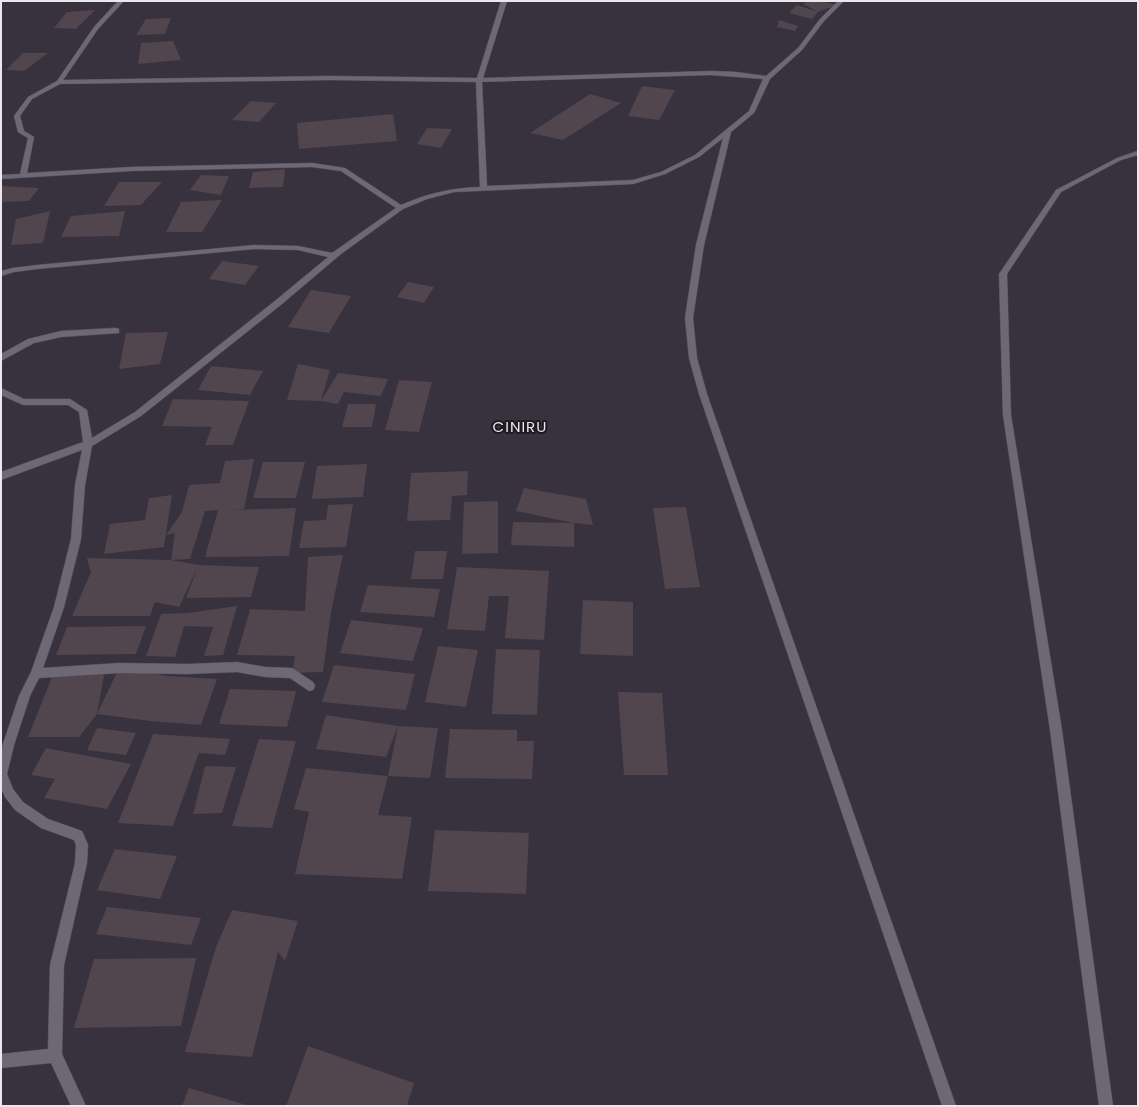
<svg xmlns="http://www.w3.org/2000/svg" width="1139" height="1107" font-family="Poppins,sans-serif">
<rect width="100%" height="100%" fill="#37323e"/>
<path fill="#51454e" d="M807,1h12l18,4 -19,7 -15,-8z
M797,5l21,7 -6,7 -23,-6z
M95,10l-19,19 -22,-1 13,-16z
M171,18l-6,16 -29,1 10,-16z
M779,20l19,6 -3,5 -18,-4z
M173,41l8,19 -43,4 3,-21z
M23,53h25l-24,18 -18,-1z
M642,86l33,4 -16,30 -31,-4z
M590,94l31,9 -58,37 -33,-7z
M251,101l25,2 -17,19 -27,-2z
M393,114l4,27 -98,8 -2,-26z
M427,128l25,1 -11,19 -24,-4z
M285,169l-2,18 -34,1 4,-16z
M201,175l28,1 -8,19 -31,-5z
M119,182h43l-21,23 -37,1z
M1,186l38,2 -10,13 -28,1z
M222,200l-20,32h-36l15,-30z
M50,211l-7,32 -32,2 5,-26z
M125,211l-6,25 -58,1 10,-21z
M222,261l37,5 -14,19 -36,-6z
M408,282l26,5 -10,16 -27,-6z
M311,290l40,6 -22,37 -41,-6z
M168,332l-8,32 -41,5 7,-36z
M298,364l32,6 -9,31 -34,-1z
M211,366l52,5 -13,24 -52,-5z
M338,373l50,6 -7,17 -37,-4 -6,12 -17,-3z
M399,380l33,2 -13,50 -34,-2z
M173,399l76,2 -16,44h-28l7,-18 -50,-1z
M348,404h28l-4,23h-30z
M254,459l-10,50 -13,1 65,-2 -7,48 -84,1 13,-47 -13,1 -15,48 -19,1 4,-27 -9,2 16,-23 7,-27 31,-2 5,-22z
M263,462h42l-9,36h-43z
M367,464l-4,33 -51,2 5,-33z
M468,471l-1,24 -15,1 -2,24 -43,1 4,-48z
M524,488l62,11 7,26 -19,-2 -58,-12z
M172,495l-8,52 -60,7 6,-30 35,-4 4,-22z
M498,501v52l-36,1 2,-52z
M353,504l-7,43 -47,1 5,-27 22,-1 2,-15z
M686,507l14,80 -35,2 -12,-81z
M513,522l61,1v24l-63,-2z
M415,551h32l-4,28h-32z
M343,555l-12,57 -8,60 -31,1 3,-17 -58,-1 13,-46 55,2 3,-54z
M87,558l84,2 28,5 60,2 -8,30 -65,1 11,-29 -18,38 -24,-5 -5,14h-78l19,-44z
M457,567l92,4 -5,69 -39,-2 4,-42h-20l-4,35 -38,-2z
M368,585l72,4 -6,28 -74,-5z
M583,600l50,2v54l-53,-2z
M237,606l-14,49 -19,1 9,-29 -29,-1 -9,31 -29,-1 15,-42 27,-1z
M351,620l72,8 -10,33 -73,-8z
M146,626l-10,28 -80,1 11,-28z
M438,646l40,4 -12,57 -41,-5z
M496,649l44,1 -3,65 -45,-1z
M334,665l81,9 -9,36 -84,-8z
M119,668l49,8 49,3 -16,46 -51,-4 -53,-7z
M105,670l-8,44 -18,23h-51l26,-65z
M230,689l66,2 -9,36 -68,-3z
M618,692l44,1 6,82h-44z
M326,715l72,11 -12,31 -70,-8z
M398,726l40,2 -8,50 -42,-2z
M97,728l39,5 -10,22 -39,-5z
M450,729l67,1v11h17l-2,38 -87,-1z
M153,734l77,5 -5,16 -26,-2 -26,73 -55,-3z
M259,739l37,2 -24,87 -40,-2z
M46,748l85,16 -24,45 -63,-11 11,-19 -24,-4z
M205,766l31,1 -14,46 -29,1z
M306,768l82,8 -10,39 34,2 -10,62 -107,-5 14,-62 -15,-3z
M435,830l94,3 -3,61 -98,-3z
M115,849l62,7 -17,43 -63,-9z
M107,907l94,11 -10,27 -95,-11z
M232,910l66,11 -13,40 -7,-9 -26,105 -67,-5 31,-105z
M196,958l-15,68 -107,2 20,-69z
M308,1046l106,37 -7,23h-121z
M189,1088l61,18h-68z"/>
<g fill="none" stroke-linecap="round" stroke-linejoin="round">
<g stroke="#544f59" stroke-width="1">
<path id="minor" d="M118,1h6l-26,28 -35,51 267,-4 147,2 24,-77h6l-24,77 228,-7 25,1 30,4 32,-28 22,-29 18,-18h6l-20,20 -22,29 -32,29 -16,34 -23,19 -27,113 -11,73 4,40 10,36 249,712h-14l-243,-712 -10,-36 -4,-40 11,-73 27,-107 -24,19 -34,17 -32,10 -179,8 -27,7 -24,10 -62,45 -59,50 -141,112 -49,30 -7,39 -4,54 -17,68 -21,61 76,-5 69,1 49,-2 28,5 27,1 21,14 2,4 -2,4 -4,1 -19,-13 -25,-1 -28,-5 -49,2 -69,-1 -80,5 -9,18 -16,49 -7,29 6,15 10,13 25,17 34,12 6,14 -1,18 -23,102 -2,89 24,52h-15l-20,-43 -50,5v-14l47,-5 2,-84 25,-102 1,-18 -2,-5 -33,-12 -26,-18 -10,-13 -4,-9v-38l18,-54 12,-24 23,-65 17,-68 4,-54 7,-35 -81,30v-8l82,-30 -4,-30 -11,-7h-45l-22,-10v-7l23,11h46l17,11 5,28 43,-26 141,-112 52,-43 -30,-7 -44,-1 -217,20 -23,3 -13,4v-5l12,-3 24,-3 217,-20 44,1 34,7 64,-45 -55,-37 -29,-4 -181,4 -130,8v-4l19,-1 8,-36 -10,-6 -4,-16 14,-19 29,-16 37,-54zM711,75l52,4 -14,32 -54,44 -34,17 -28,8 -146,6 -5,-104zM330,80l146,2 4,105c-29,1 -51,6 -79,18l-56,-37 -33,-5 -181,4 -104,6 7,-36 -10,-6 -4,-15 12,-17 28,-15z
M1138,151v4l-17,5 -60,32 -54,82 4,141 51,315 51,376h-14l-49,-376 -47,-315 -4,-141 57,-84 61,-32z
M116,328l3,1v4l-58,4 -27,6 -33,18v-7l27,-15 33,-8z"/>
</g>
<use href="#minor" fill="#6e6875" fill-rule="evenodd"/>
</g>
<g text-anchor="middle" stroke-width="4" stroke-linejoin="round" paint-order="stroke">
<g font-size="15" letter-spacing="1" fill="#eae7ef" stroke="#1d1b20">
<text x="520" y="432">CINIRU</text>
</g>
</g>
<rect width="1139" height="1107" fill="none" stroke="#eae7ef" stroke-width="4"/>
</svg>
